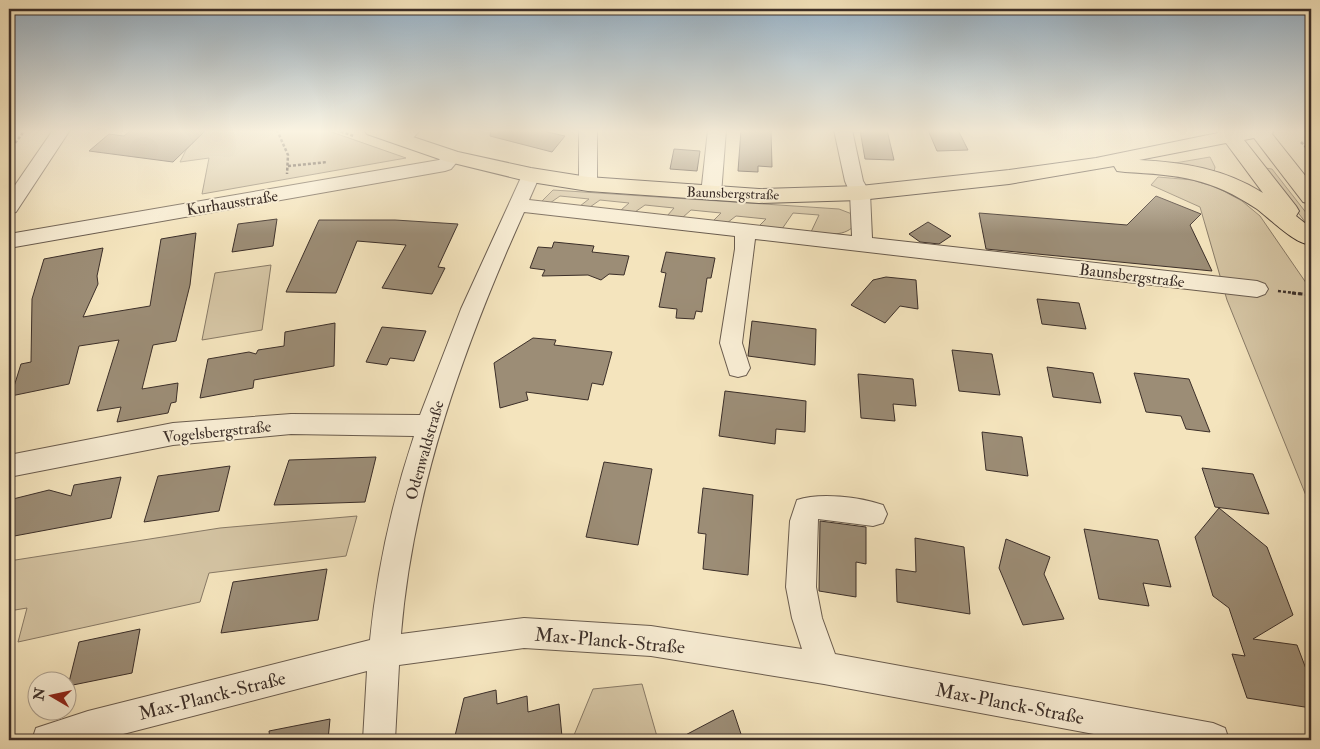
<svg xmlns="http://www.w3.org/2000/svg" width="1320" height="749" font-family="'IM FELL Double Pica',serif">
<rect width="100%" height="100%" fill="#f4e4bd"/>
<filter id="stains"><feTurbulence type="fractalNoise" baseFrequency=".004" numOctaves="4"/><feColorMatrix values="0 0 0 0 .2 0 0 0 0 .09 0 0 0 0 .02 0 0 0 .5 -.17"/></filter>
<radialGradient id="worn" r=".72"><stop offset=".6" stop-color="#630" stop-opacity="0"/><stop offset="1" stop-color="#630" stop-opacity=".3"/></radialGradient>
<path fill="#d5c5a4" stroke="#887a66" d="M206,130h120l80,28 -204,36 7,-36 -29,4 6,-12z
M1210,157l5,10 -1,5 -39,-9z
M1265,168l7,1 39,50v11z
M1158,177l35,3 25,8 24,13 18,15 51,74v218l-84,-208 -27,-93 -49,-22z
M553,190l286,19 13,5 2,12c-12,12 -28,7 -43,6l8,-17 -26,-2 -11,16 -23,-3 7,-7 -30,-3 -9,7 -14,-2 8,-8 -30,-3 -9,8 -15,-2 7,-8 -29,-3 -10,7 -14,-2 8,-7 -29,-3 -10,7 -10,-1 9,-7 -29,-3 -10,7 -8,-2z
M271,265l-9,65 -60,10 13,-67z
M357,516l-11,40 -137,17 -9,29 -182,40 9,-34 -18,3v-50l211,-33z
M642,684l16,56h-86l21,-51z"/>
<path fill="#9c8d76" stroke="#3c2f29" d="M131,130h75l-33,32 -84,-11 20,-17 15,2z
M491,130h48l26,6 -13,16 -62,-16z
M741,130h30l1,37 -14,-1v6l-20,-1z
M860,130h27l7,30 -29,-1z
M928,130h30l10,20 -31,1z
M674,149l26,2 -3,20 -27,-2z
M1156,196l45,18 -11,11 22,46 -226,-22 -7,-36 148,12z
M277,219l-4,27 -41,6 6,-28z
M319,220h76l63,4 -20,43 7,1 -13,26 -50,-6 24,-43 -49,-4 -21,52 -50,-1z
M928,222l23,14 -12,8 -19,-2 -11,-8z
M196,233l-6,52 -14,56 -23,4 -11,44 36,-6 -2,19 -5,1 -3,10 -51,9 4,-15 -24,4 22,-71 -40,6 -10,38 -58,12 10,-32 10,-2 1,-63 12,-40 59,-11 -6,28 1,8 -15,33 67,-11 11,-67z
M554,242l40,4 -2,6 37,4 -5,19 -15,-1 -8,6 -13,-5 -46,1 3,-6 -15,-2 8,-21 14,1z
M666,252l49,6 -4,20h-4l-5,34 -6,-1 -2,8 -18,-1 1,-9 -18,-2 7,-34 -5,-1z
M886,277l30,3 2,29 -18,-3 -15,17 -34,-18 22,-25z
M1037,299l42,4 7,26 -44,-5z
M752,321l64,8 -1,36 -67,-9z
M335,323l-1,43 -80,14 -1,8 -53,10 8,-39 41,-7 7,2 2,-4 26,-4 1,-14z
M382,327l44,4 -12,30 -24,-3 -3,7 -21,-3z
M533,338l23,2 -2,5 58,7 -9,33 -11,-2 -4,17 -62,-8 2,8 -28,8 -6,-45z
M952,350l40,4 8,41 -41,-4z
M1047,367l46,6 8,30 -48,-6z
M1134,373l55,6 21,53 -24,-3 -5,-13 -35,-4z
M858,374l55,5 3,27 -23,-2 2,17 -34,-3z
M725,391l81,10 -1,31 -29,-3 -1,15 -56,-8z
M982,432l40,5 6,39 -42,-6z
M376,457l-11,45 -91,3 15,-45z
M604,462l48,7 -14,76 -52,-8z
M230,466l-11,45 -75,11 14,-46z
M1202,468l51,6 16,40 -54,-7z
M121,477l-10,41 -102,19v-37l40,-10 22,6 3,-11z
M703,488l50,7 -5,80 -45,-6 3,-35 -8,-1z
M1219,508l48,39 26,68 -40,24 44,6 14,37v26l-64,-10 -15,-44 13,2 -16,-48 -16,-12 -18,-59z
M820,521l46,6v37l-10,-2v35l-37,-6z
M1084,529l74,11 13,47 -28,-4 6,23 -50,-7z
M915,538l49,9 6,67 -73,-12 -1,-33 20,3z
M1006,539l44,18 -6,17 20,45 -41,6 -24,-57z
M327,569l-9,51 -97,13 12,-51z
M140,629l-8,44 -64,13 11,-44z
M496,690l1,14 30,-8 1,16 31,-8 3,33 -9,3h-99l10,-42z
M733,710l10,30h-67z
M330,719l-2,21h-58l-1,-9z"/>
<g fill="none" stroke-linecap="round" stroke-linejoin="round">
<g stroke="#6a5c4e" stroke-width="2">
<path id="minor" d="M53,130h17l-54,82 -7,2v-20z
M401,130h19c-7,9 -14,16 -25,13l-3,-4z
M579,130h18v54l-2,4 -7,2 -7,-2 -2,-4z
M708,130h18l-5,64 -3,4 -7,2 -7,-2 -3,-4z
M834,130h18l11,51 7,12 2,45 385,43 8,3 3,5 -3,5 -8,3 -502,-58 -13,104 8,25 -4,7 -8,2 -8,-2 -10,-32 15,-94v-13l-211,-24c-60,134 -111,275 -123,422l123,-16 127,8 151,23 -10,-31 -6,-31 4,-66 7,-21c23,-8 63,-3 86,5l4,9 -4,9 -10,3 -55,-7 -2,68 6,31 13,36 378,69 12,5 4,12h-103l-302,-56 -173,-28 -127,-8 -125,17 -4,75h-32l4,-69 -267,69h-68l4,-12 52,-17 282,-71c7,-70 22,-138 44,-204l-123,-2 -118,11 -164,32v-22l164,-32 118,-9 129,1 41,-106 63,-138 7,-2 7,2 2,4 -11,25 323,36 -2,-43 -5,-12z
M452,152l6,1 3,4 -10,12 -6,2 -436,77v-14l430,-74 7,-7z"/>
</g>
<g stroke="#3c2f29" stroke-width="2">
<path id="major" d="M364,130h28l66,22 73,16 57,9 171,12 101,-3 149,-16 87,-12 122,-25 -2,-3h58l-2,4 39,49v21l-8,-2 -49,-64 -10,2 52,66 3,5 -3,5 15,12v16c-13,3 -42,-26 -54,-35 -46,-31 -78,-34 -132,-37l-8,-1 -3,-5 -105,18 -149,16 -101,3 -171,-12 -57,-9 -86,-21 -78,-27zM1226,143l37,50c-38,-24 -80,-31 -124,-33z"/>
</g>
<path stroke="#3c2f29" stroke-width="2.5" stroke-dasharray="3 2" stroke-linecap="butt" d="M24,130h11
M277,130l11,25 -1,19
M336,130l18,6
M1146,130l2,1
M1301,142l10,10
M9,151l16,-21
M288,166l39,-4
M1278,291l24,3"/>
<path stroke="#3c2f29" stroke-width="3" stroke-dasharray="4 2.5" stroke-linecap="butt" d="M1292,293l19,2"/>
<path stroke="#3c2f29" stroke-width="4" stroke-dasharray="5 3" stroke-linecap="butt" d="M1287,740h10"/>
<use href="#minor" fill="#f8edd4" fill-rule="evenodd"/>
<use href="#major" fill="#f4e4bd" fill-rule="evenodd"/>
</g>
<linearGradient id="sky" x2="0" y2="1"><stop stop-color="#93aec3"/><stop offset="0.56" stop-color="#faf3e1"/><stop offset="1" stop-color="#faf3e1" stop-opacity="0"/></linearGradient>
<rect width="1320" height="234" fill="url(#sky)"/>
<g text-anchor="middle" stroke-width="4" stroke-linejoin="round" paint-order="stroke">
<g font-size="14" fill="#3c2f29" stroke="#f8edd4">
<text transform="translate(733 193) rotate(2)" y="5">Baunsbergstraße</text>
</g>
<g font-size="16" fill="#3c2f29" stroke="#f8edd4">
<text transform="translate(232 202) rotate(-9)" y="6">Kurhausstraße</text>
<text transform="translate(1132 275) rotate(7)" y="6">Baunsbergstraße</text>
<text transform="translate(217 431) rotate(-6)" y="6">Vogelsbergstraße</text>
<text transform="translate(424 450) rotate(-74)" y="6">Odenwaldstraße</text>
</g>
<g font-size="19" fill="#3c2f29" stroke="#f8edd4">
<text transform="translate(610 640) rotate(5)" y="7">Max-Planck-Straße</text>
<text transform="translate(212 695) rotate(-14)" y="7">Max-Planck-Straße</text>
<text transform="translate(1010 703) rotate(11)" y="7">Max-Planck-Straße</text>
</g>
</g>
<rect width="1320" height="749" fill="none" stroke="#f4e4bd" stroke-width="30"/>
<rect x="10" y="10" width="1300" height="729" fill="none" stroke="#3c2f29" stroke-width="2.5"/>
<rect x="15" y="15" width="1290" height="719" fill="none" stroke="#3c2f29"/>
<g transform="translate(52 696) rotate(279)"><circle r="24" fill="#f8edd4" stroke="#ada190"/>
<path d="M0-4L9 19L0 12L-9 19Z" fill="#8f2418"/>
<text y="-8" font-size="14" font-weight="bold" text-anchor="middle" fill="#3c2f29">N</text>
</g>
<rect width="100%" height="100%" filter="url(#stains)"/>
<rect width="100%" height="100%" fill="url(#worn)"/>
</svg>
